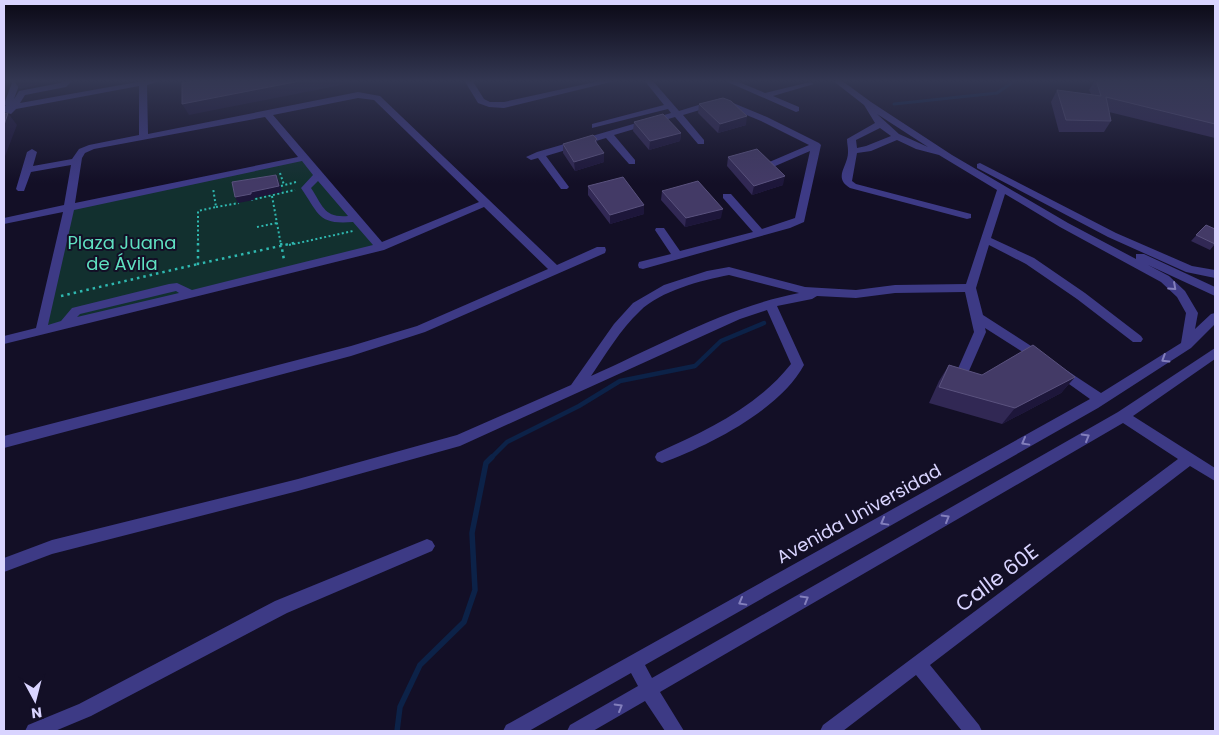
<svg xmlns="http://www.w3.org/2000/svg" width="1219" height="735" font-family="Poppins,sans-serif">
<rect width="100%" height="100%" fill="#130f26"/>
<path fill="#12302f" d="M304,159l72,87 -331,81 26,-118z"/>
<g fill="none" stroke-linecap="round" stroke-linejoin="round">
<path stroke="#0c2248" stroke-width="3" d="M894,104l103,-11 19,-13"/>
<path stroke="#0c2248" stroke-width="4.5" d="M491,458l16,-16 72,-36 41,-25 75,-15 26,-25 43,-18"/>
<path stroke="#0c2248" stroke-width="5.5" d="M397,731l3,-24 20,-42 44,-43 11,-32 -3,-57 14,-70 6,-6"/>
<path stroke="#2fb8b0" stroke-width="2" stroke-dasharray="2 2.5" stroke-linecap="butt" d="M280,173l4,12
M281,186l15,-4
M272,196l9,49
M251,200l44,-10
M216,207l23,-4
M257,227l20,-4
M198,245v-34l18,-4 -3,-19
M289,245l64,-14"/>
<path stroke="#2fb8b0" stroke-width="2.5" stroke-dasharray="2.5 4" stroke-linecap="butt" d="M198,243v21l96,-21
M281,243l3,17
M61,296l137,-32"/>
<path fill="#3d3a85" fill-rule="evenodd" d="M13,80h8l-7,19 5,-8 41,-8 4,-3h9l-7,7 -41,8 -5,8 123,-22 21,-1 -17,5 1,49 210,-42 22,4 177,169 40,-18h8l1,3 -1,3 -180,79 -74,24 -347,92v-12l347,-90 66,-20 131,-57 -64,-62 -100,43 -380,94v-8l32,-8 27,-116 -59,12v-6l60,-13 7,-40 -40,7 -7,19h-6l-2,-2 11,-37 5,-3 5,3 -4,14 39,-7 7,-10 10,-4 50,-10v-49l-123,23 -5,5 -7,-2v-6h2l-2,-2zM358,98l16,2 105,102 -97,40 -109,-127zM265,117l33,40 -223,46 7,-45 3,-5 9,-4zM302,161l11,14 -12,13c18,26 17,37 52,34l20,23 -181,45 -15,-7 -8,1 -93,23 -4,1 -11,13 -13,4 26,-115zM318,181l30,35c-24,2 -25,-10 -37,-28zM176,291l3,2 -102,24 3,-3z
M464,80h8l12,19 6,3h14l100,-22h15l-115,28 -15,-1 -11,-4z
M644,80h8l27,31 42,-13 46,19 52,26 2,2 -17,77 -14,6 -147,41 -4,-1 -1,-3 1,-3 32,-8 -16,-24 1,-2h8l16,23 73,-19 -30,-34v-4h8l31,35 33,-11 15,-67 -37,16h-6v-4l42,-18 -48,-24 -41,-17 -37,11 21,25v4h-6l-23,-27 -61,18 21,25v4h-6l-23,-26 -60,18 23,31 -2,2h-6l-23,-31 -7,2 -5,-3 11,-5 134,-39 -3,-4 -76,19v-4l72,-19z
M723,80h11l31,13 45,-11 4,2 -41,12 26,11v4l-3,1z
M832,80h9l30,22 81,53 116,68 68,36v-5h8l71,33v9l-67,-31 21,11 16,15 13,22 -3,16 16,-15 4,-1v11l-24,24 -93,60 -453,257 7,13 466,-266 97,-64v11l-82,57 82,52v13l-25,-15 -260,199 49,60 3,6h-20l-46,-56 -73,56h-23l3,-6 355,-266 -55,-36 -463,269 24,39h-19l-20,-30 -52,30h-26l3,-6 68,-39 -7,-13 -102,58h-26l3,-6 584,-326 -35,-25 -2,-3 2,-3h8l38,25 80,-50 5,-30 -9,-16 -16,-15 -101,-55 -55,-33 -14,44 43,20 51,35 56,43 2,3 -2,3h-8l-56,-43 -51,-35 -37,-19 -13,43 7,27 62,40 2,3 -2,3h-8l-52,-33 1,4 -21,48 -2,4h-8l-2,-4 21,-48 -9,-40 -70,1 -39,5 -39,-2 -5,3 -35,7 27,59c-24,45 -96,81 -142,98l-5,-2 -2,-4 2,-4c50,-23 99,-45 134,-89l-24,-54 -27,9 -280,127 -162,45 -246,63 -48,18v-14l48,-18 246,-61 159,-44 114,-50 43,-61 19,-21 31,-18 43,-14 22,-4 76,20 51,3 39,-5 71,-1 31,-94 -58,-35 -23,-6 -19,-9 -26,11 -14,2 -5,28 4,3 115,30v4l-4,1 -117,-31c-18,-11 -1,-22 -2,-37 0,-5 -1,-7 -1,-12l28,-16 -11,-18zM877,114l51,33 -29,-13zM880,128l11,8 -25,10 -9,2 -1,-8zM729,275l70,18c-72,14 -141,53 -208,83 15,-22 29,-46 49,-65 20,-20 62,-31 89,-36z
M980,163l136,70 76,33 23,4v8l-29,-6 -78,-35 -131,-69v-4z
M427,539l5,2 3,5 -3,5 -145,62 -196,103 -36,15h-30l3,-6 51,-21 196,-103z"/>
</g>
<path fill="#312854" d="M1095,80h120v58l-106,-26 2,9 -7,11h-45l-8,-30 6,-12 34,4 -2,-4z
M699,104l47,21 -28,8 -20,-20z
M634,122l47,11 -1,8 -31,9 -16,-19z
M597,139v5l7,18 -29,9 -12,-18v-9z
M728,157l55,28 -31,10 -25,-29z
M588,186l56,28 -34,10 -22,-29z
M662,191l59,27 -36,9 -24,-27z
M1206,225l9,19 -5,6 -19,-9z
M949,365l33,10 93,2 -14,16 -59,31 -73,-21 10,-22z"/>
<path fill="#1d163a" d="M13,80h45l-38,9z
M305,80h62l-178,35 -7,-11z
M8,113l9,12 -13,34v-34z
M747,116l-1,9 -28,8 2,-9z
M681,133l-1,8 -31,9 1,-9z
M604,153v9l-29,9 -1,-9z
M276,175l3,6 3,11 -28,6v2l-16,3 -3,-6 16,-5z
M785,176l-2,9 -31,10 2,-9z
M644,205v9l-34,10v-9z
M723,209l-2,9 -36,9 1,-9z
M1075,377l-14,16 -59,31 13,-16z"/>
<path fill="#433a66" stroke="#5a527e" d="M201,80h104l-123,24v-21z
M1096,80h119v44l-109,-27 5,24 -45,-1 -9,-30 44,6z
M723,98l8,3 16,15 -27,8 -21,-20z
M8,113l-4,12v-11z
M663,114l18,19 -31,8 -16,-19z
M593,135l4,4 -2,2 9,12 -30,9 -11,-18z
M757,149l28,27 -31,10 -26,-29z
M276,175l3,11 -28,6v2l-16,3 -3,-15z
M623,177l21,28 -34,10 -22,-29z
M698,181l25,28 -37,9 -24,-27z
M1206,225l9,4v15l-19,-9z
M1033,345l42,32 -60,31 -76,-21 10,-22 33,10z"/>
<defs><path id="oneway-chevron" d="M-2-3.5L2.5 0L-2 3.5" fill="none" stroke-width="1.6" stroke-linecap="round" stroke-linejoin="round" transform="scale(1.25)"/></defs>
<g stroke="#837fbc">
<use href="#oneway-chevron" transform="translate(1173 287) rotate(42)"/>
<use href="#oneway-chevron" transform="translate(1165 359) rotate(148)"/>
<use href="#oneway-chevron" transform="translate(1086 437) rotate(-30)"/>
<use href="#oneway-chevron" transform="translate(1025 442) rotate(151)"/>
<use href="#oneway-chevron" transform="translate(946 518) rotate(-30)"/>
<use href="#oneway-chevron" transform="translate(884 522) rotate(151)"/>
<use href="#oneway-chevron" transform="translate(805 599) rotate(-30)"/>
<use href="#oneway-chevron" transform="translate(742 602) rotate(151)"/>
<use href="#oneway-chevron" transform="translate(619 707) rotate(-30)"/>
</g>
<linearGradient id="sky" x2="0" y2="1"><stop stop-color="#0a0815"/><stop offset="0.44" stop-color="#333752"/><stop offset="1" stop-color="#333752" stop-opacity="0"/></linearGradient>
<rect width="1219" height="183" fill="url(#sky)"/>
<g text-anchor="middle" stroke-width="4" stroke-linejoin="round" paint-order="stroke">
<g font-size="18" fill="#5fe0c0" stroke="#130f26">
<text x="122" y="249">Plaza Juana<tspan x="122" dy="21">de Ávila</tspan></text>
</g>
<g font-size="18" fill="#d9d4ff" stroke="#130f26">
<text transform="translate(859 514) rotate(-29)" y="6">Avenida Universidad</text>
</g>
<g font-size="21" fill="#d9d4ff" stroke="#130f26">
<text transform="translate(997 578) rotate(-37)" y="7">Calle 60E</text>
</g>
</g>
<rect width="1219" height="735" fill="none" stroke="#d9d4ff" stroke-width="10"/>
<g transform="translate(35 700) rotate(173)" stroke="#130f26" stroke-width="4" paint-order="stroke">
<path d="M0-4L9 19L0 12L-9 19Z" fill="#d9d4ff"/>
<text y="-8" font-size="14" font-weight="bold" text-anchor="middle" fill="#d9d4ff">N</text>
</g>
</svg>
